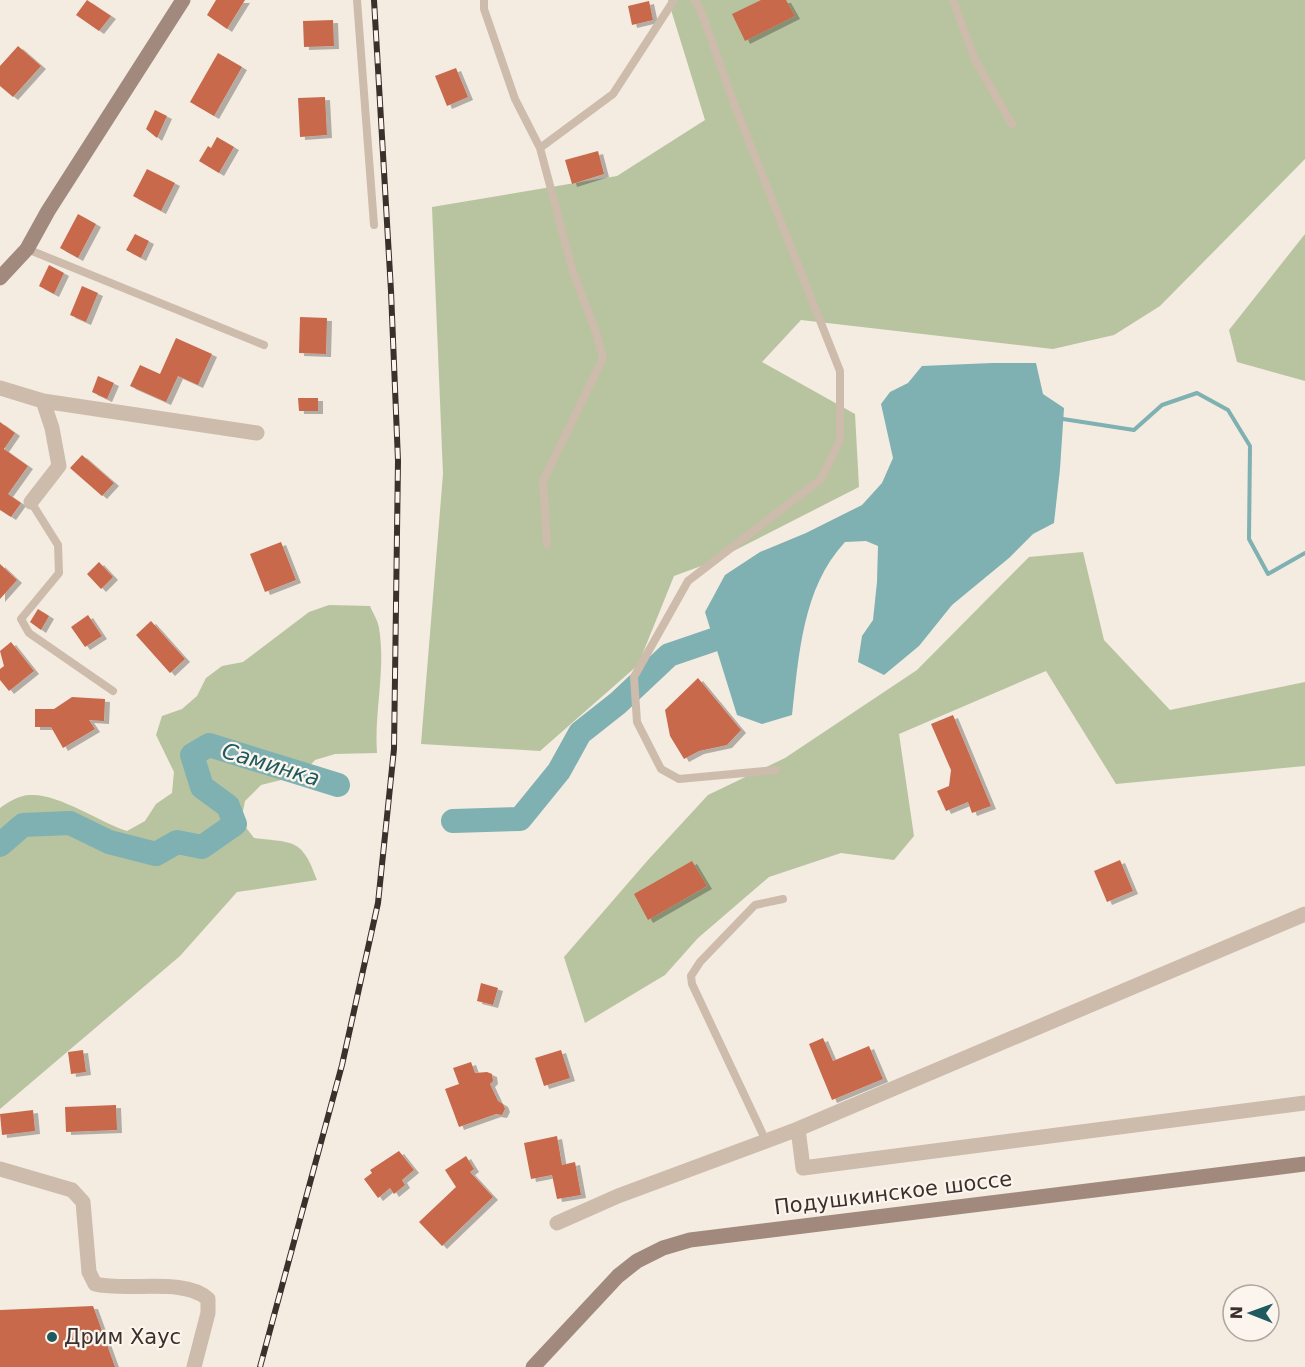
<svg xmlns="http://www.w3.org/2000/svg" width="1305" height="1367" font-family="'DejaVu Sans',sans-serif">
<defs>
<filter id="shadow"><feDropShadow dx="5" dy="3" stdDeviation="0" flood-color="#0004"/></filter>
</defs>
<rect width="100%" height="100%" fill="#f4ebe1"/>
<path fill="#b8c4a0" d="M668,0h637v159l-145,147 -46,29 -61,14 -252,-29 -39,42 93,52 4,73 -147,75 -38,14 -36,89 -98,86 -119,-7 22,-270 -11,-267 185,-31 88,-56z
M1305,234v147l-68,-19 -8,-32z
M1083,552l21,88 66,70 135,-28v84l-189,18 -70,-113 -147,63 15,102 -20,24 -53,-7 -72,24 -71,61 -33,37 -80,48 -21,-66 84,-97 60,-65 77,-37 132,-88 112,-113z
M329,605l41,1c3,7 8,15 9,22 7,42 -5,84 -2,125l-42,1 -20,6 -14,15 -40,10 -16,16 -4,20 13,17c40,5 48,0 63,42l-80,12 -57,64 -180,153v-301c8,-6 20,-13 30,-13 28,-2 69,27 97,36l18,-10 11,-17 16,-11 2,-21 -18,-37 6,-19 20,-7 15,-13 9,-18 16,-12 21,-4 66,-50z"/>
<path fill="#7fb0b2" d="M992,363h44l7,31 21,14 -4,61 -6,54 -21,11 -24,24 -57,47 -33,41 -35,29 -26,-13 4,-26 11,-16 4,-38 1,-36 -12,-5 -21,1c-43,46 -46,114 -53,173l-30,9 -25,-9 -32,-103 20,-37 35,-23 46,-19 56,-28 20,-22 11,-25 -12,-54 9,-12 18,-9 14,-17z"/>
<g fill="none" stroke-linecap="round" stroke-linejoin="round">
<path stroke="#7fb0b2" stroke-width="4" d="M1063,419l71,11 28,-25 35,-12 31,17 22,36 -1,93 19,35 37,-21"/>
<path stroke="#7fb0b2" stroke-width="24" d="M453,821l67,-2 39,-48 21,-38 38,-30 51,-48 44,-15
M0,845l23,-20 47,-2 39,19 47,12 21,-12 25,5 33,-23 -7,-18 -26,-19 -10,-32 17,-10 129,40"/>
</g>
<path fill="#c8694b" filter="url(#shadow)" d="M87,0l24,16 -12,15 -23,-16z
M216,0h29l-18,29 -20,-14z
M761,0h25l9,16 -50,25 -13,-27z
M649,1l4,19 -21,5 -4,-19z
M333,20l1,26 -30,1 -1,-26z
M18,46l23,20 -28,31 -13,-11v-20z
M218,53l24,14 -28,49 -24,-14z
M456,68l12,29 -21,9 -12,-30z
M325,97l2,38 -27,2 -2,-39z
M155,110l12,6 -10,22 -11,-9z
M217,137l17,10 -15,26 -20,-12 9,-15 3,2z
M598,151l6,23 -32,10 -7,-24z
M147,169l28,14 -14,28 -28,-15z
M78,214l18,10 -18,34 -18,-10z
M135,234l14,7 -8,17 -15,-8z
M49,265l15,8 -10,21 -15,-8z
M82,286l16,7 -12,29 -16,-7z
M300,317l27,1 -1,36 -27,-1z
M176,338l36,16 -14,31 -20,-9 -12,26 -36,-16 10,-21 20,9z
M98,376l16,7 -7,16 -15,-7z
M298,398h20v13h-19z
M0,422l15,11 -11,16 24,17 -20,28 13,9 -10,14 -11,-7z
M82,455l32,28 -12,13 -32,-28z
M281,542l15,38 -31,12 -15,-38z
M99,562l14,15 -12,12 -14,-15z
M0,564l17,16 -17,19z
M38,609l11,7 -8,14 -11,-8z
M88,615l14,21 -17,11 -14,-20z
M151,621l34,38 -15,14 -34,-38z
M11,642l23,29 -25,20 -9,-11v-11l4,-3 -4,-15z
M698,678l43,52 -14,15 -28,6 -15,8 -14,-23 -5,-26z
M72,697l33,2 -1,22 -15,-1 6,9 -32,19 -12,-21h-16v-18h19z
M953,715l38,91 -19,7 -4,-11 -22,9 -9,-20 12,-5 2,-16 -20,-46z
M1120,860l13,31 -26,11 -13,-31z
M692,861l15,25 -59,34 -14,-26z
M481,983l17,5 -5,17 -16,-4z
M823,1038l10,23 36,-15 14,33 -51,21 -23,-56z
M83,1050l3,22 -15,2 -3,-22z
M561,1050l9,28 -26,8 -9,-28z
M471,1062l4,11 12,-1 5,2 1,7 -3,3 8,17 5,3 2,5 -3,6 -6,-1 -37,13 -14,-38 14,-5 -6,-16z
M116,1105l1,25 -51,2 -1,-25z
M33,1110l2,21 -33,4 -2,-21z
M557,1136l5,29 13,-3 6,33 -24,4 -5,-24 -21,4 -7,-36z
M399,1151l15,19 -12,10 3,5 -11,9 -4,-6 -12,10 -14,-19 8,-6 -2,-3z
M466,1156l8,13 -4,3 23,25 -51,49 -23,-24 37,-35 -11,-17z
M93,1306l22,61h-115v-57z"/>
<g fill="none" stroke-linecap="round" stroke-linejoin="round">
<path stroke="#cdbbac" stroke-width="8" d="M357,0l17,225
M484,0v9l31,90 25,49 33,124 23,60 7,26 -60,123 4,63
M695,0l9,19 29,82 107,270v69l-19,39 -133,102 -54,96 3,45 24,47 18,10 97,-9
M953,0l22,60 37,64
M540,148l73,-54 61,-94
M27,249l237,96
M31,502l27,43 1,28 -38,46 8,14 84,58
M766,1141l-74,-157 -1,-8 9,-14 55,-57 28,-6"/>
<path stroke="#cdbbac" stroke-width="15" d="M0,388l43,13 9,27 7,38 -28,36
M43,401l214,32
M1305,914l-507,215 5,39 502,-65
M0,1169l72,21 11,12 6,70 6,12c32,8 90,-7 113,15v14l-14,54
M557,1223l61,-27 180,-67"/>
<path stroke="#a18a7d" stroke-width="15" d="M0,278l27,-29 21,-38 135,-211
M533,1367l85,-91 19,-15 26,-13 27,-8 615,-76"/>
<g stroke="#3b302b" stroke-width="6">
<path id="rail" d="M260,1367l82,-302 36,-162 16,-154 4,-288 -7,-170 -17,-291"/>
</g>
<use href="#rail" stroke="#fbf5ee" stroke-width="4" stroke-dasharray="11" stroke-linecap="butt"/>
</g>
<circle fill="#1f5a5e" stroke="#fbf5ee" stroke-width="2" cx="52" cy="1337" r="6"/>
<g text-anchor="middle" stroke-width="4.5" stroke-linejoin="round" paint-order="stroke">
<g font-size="21" fill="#3b302b" stroke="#fbf5ee">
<text transform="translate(893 1193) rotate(-7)" y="7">Подушкинское шоссе</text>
</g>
<g font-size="21" fill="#3b302b" stroke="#fbf5ee" text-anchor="start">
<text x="64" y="1344">Дрим Хаус</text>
</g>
<g font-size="22" font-style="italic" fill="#1f5a5e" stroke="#fbf5ee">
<text transform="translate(271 764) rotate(17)" y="8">Саминка</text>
</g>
</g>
<g transform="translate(1251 1313) rotate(271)"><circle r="28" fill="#fbf5ee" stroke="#aea6a0" stroke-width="1.5"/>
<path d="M0-4.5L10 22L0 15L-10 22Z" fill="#1f5a5e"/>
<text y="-9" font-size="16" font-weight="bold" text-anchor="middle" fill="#3b302b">N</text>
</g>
</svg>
